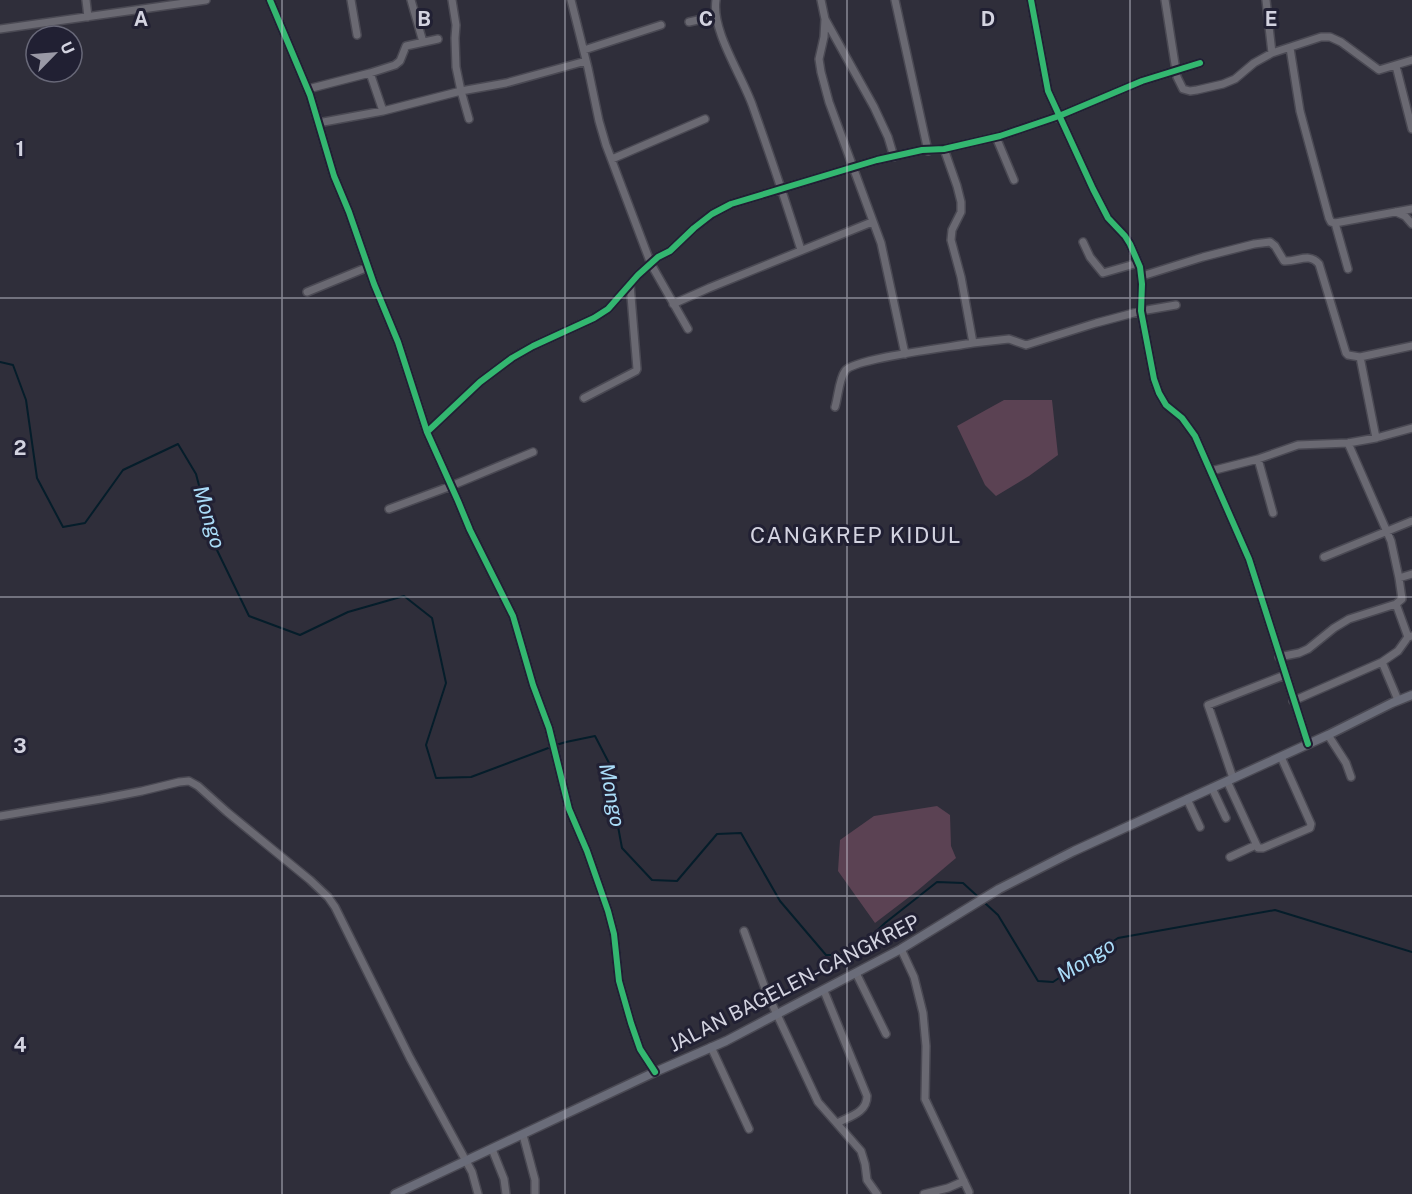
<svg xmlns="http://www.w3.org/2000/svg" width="1412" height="1194" font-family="'Public Sans',sans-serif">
<rect width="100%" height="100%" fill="#2f2e3a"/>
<path fill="#5b4253" d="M1004,400h48l6,55 -29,21 -33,20 -11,-11 -28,-59z
M937,806l13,9 1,31 5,12 -39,33 -42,32 -37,-52 2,-31 34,-24z"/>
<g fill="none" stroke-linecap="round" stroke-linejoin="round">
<path stroke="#051d2a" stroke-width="2" d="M0,362l13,3 13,35 11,78 26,49 22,-4 38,-53 55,-26 18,30 19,72 34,70 51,19 48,-23 56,-16 28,22 14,65 -20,62 10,33 35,-1 80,-30
M556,745l10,-3 29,-6 14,27 8,58 5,27 30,32 25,1 40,-47 24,-1 39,68 46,54h25l34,-32 52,-41 26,1 35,32 40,66 15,1 65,-44 157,-28 137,42"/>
<g stroke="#4a4953" stroke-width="10">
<path id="minor" d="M86,0l2,17
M270,0l40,95 24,81 15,36 25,72 24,58 29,90 31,69 12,29 43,86 20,69 16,43 20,81 18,42 21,60 6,23 5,47 12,42 9,26 15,23
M351,0l6,35
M411,0l12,42
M452,0l4,25 -1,13 1,29 5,24 45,-8 80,-22
M571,0l17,68 11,53 7,24 45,119 37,65
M716,0c-5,31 27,77 37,107 17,48 33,95 48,143
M821,0l4,19 49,88 14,30 6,20
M895,0l33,151
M1031,0l17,91 45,98 15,29 17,18 5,8 10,23 2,17 -1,27 13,68 5,14 7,12 16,13 13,18 54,123 59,185
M1165,0l12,77 6,12 7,2 7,-1 26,-6 12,-5 19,-16 18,-10 49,-16h9l11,5 38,28 33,-10
M1266,0l6,53
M825,19l-1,18 -5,22 2,13 8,30 52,141 24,111
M689,22l27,-6
M0,29l206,-29
M1290,48l10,63 29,107 2,4 4,1 13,46
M584,50l77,-25
M1396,66l16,63
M370,73l25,-8 5,-4 6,-15 32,-7
M308,89l62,-16 13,38
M318,123l65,-12 78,-20 8,28
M996,137l18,43
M612,159l93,-40
M1396,212l9,4 7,8
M1335,223l77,-14
M1083,242l7,15 13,16 35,-10
M1142,276l61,-19 51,-13 16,-2 5,4 9,15c14,1 25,-9 35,3l27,89 2,2 12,2
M307,292l61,-25
M673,304l36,-16 163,-66
M973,343l36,-4 17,6 70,-22 45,-12 35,-6
M584,398l52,-27 1,-2 -7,-85
M835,407c3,-9 4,-28 10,-36 9,-13 107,-24 128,-28l-12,-66 -10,-37 1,-10 9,-18v-10l-4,-16 -13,-37
M427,432l53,-50 32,-24 21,-12 61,-28 14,-9 30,-34 20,-18 12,-6 24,-23 18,-14 19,-10 146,-44 45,-10 22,-1 56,-13 59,-20 83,-35 58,-18
M1376,438l-16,-81 52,-11
M1348,443l43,98 8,37 3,21 -6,5 12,33 4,-1
M1258,459l15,54
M1211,471l47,-12 40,-14 50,-2 28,-5 36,-10
M389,509l62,-23 82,-34
M1324,557l88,-36
M1399,578l13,-4
M1279,657l20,-4 9,-4 26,-21 15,-9 47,-15
M1382,662l16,38
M1293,701l89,-39 16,-11 10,-14
M1328,735l18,28 5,14
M1233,778l-25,-73 77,-30
M1227,781l31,67h5l47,-20 1,-4 -30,-67
M1212,788l14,30
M1187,799l13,28
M0,816l101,-17 41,-8 37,-9 10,-1 9,5 29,26 83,68 18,17 7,10 75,151 62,114 6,22
M1230,857l26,-12
M744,931l22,60 52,111 43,49 4,13 2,16 10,14
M901,949l13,28 9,36 3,33 -1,53 44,93
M856,973l30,61
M824,991l43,105c0,16 -16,20 -30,27
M711,1047l38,82
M523,1135l12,45v14
M492,1149l12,30 2,15
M924,1194l24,-6 16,-7"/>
</g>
<g stroke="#4a4953" stroke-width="11">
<path id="major" d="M395,1194l260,-122 71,-31 175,-92 98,-60 75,-38 254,-116 64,-32 20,-8"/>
</g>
<use href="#minor" stroke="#6a6972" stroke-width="7"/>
<use href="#major" stroke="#6a6c79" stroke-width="8"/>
<g stroke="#212033" stroke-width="10">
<path id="cycleway" d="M270,0l40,95 24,81 15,36 25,72 24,58 29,90 31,69 12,29 43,86 20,69 16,43 20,81 18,42 21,60 6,23 5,47 12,42 9,26 15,23
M1031,0l17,91 45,98 15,29 17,18 5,8 10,23 2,17 -1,27 13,68 5,14 7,12 16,13 13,18 54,123 59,185
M427,432l53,-50 32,-24 21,-12 61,-28 14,-9 30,-34 20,-18 12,-6 24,-23 18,-14 19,-10 146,-44 45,-10 22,-1 56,-13 59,-20 83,-35 58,-18"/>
</g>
<use href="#cycleway" stroke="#33b770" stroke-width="6"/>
</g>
<path fill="none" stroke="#d3d3e0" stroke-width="1.5" stroke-opacity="0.55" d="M282,0v1194M565,0v1194M847,0v1194M1130,0v1194M0,298h1412M0,597h1412M0,896h1412"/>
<g text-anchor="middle" stroke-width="6" stroke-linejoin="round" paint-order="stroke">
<g font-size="20" fill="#d3d3e0" stroke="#212033">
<text transform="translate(794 983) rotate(-27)" y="7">JALAN BAGELEN-CANGKREP</text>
</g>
<g font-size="21" font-style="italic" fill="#aadcf8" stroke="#212033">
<text transform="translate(209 517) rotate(73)" y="7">Mongo</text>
<text transform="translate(612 795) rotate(79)" y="7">Mongo</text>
<text transform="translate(1086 960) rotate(-32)" y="7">Mongo</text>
</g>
<g font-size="22" letter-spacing="1.5" fill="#d3d3e0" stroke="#212033">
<text x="856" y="543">CANGKREP KIDUL</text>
</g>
</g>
<g font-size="20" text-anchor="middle" font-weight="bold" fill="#d3d3e0" stroke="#212033" stroke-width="6" stroke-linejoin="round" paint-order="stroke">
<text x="141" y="26">A</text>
<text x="424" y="26">B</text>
<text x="706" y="26">C</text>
<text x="988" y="26">D</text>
<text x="1271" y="26">E</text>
<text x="20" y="156">1</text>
<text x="20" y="455">2</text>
<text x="20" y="753">3</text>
<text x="20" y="1052">4</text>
</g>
<g transform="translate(54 54) rotate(65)"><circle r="28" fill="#212033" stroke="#686878" stroke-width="1.5"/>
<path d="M0-4.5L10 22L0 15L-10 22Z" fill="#9a99a6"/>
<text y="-9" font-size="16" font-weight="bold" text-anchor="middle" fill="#d3d3e0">U</text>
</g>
</svg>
